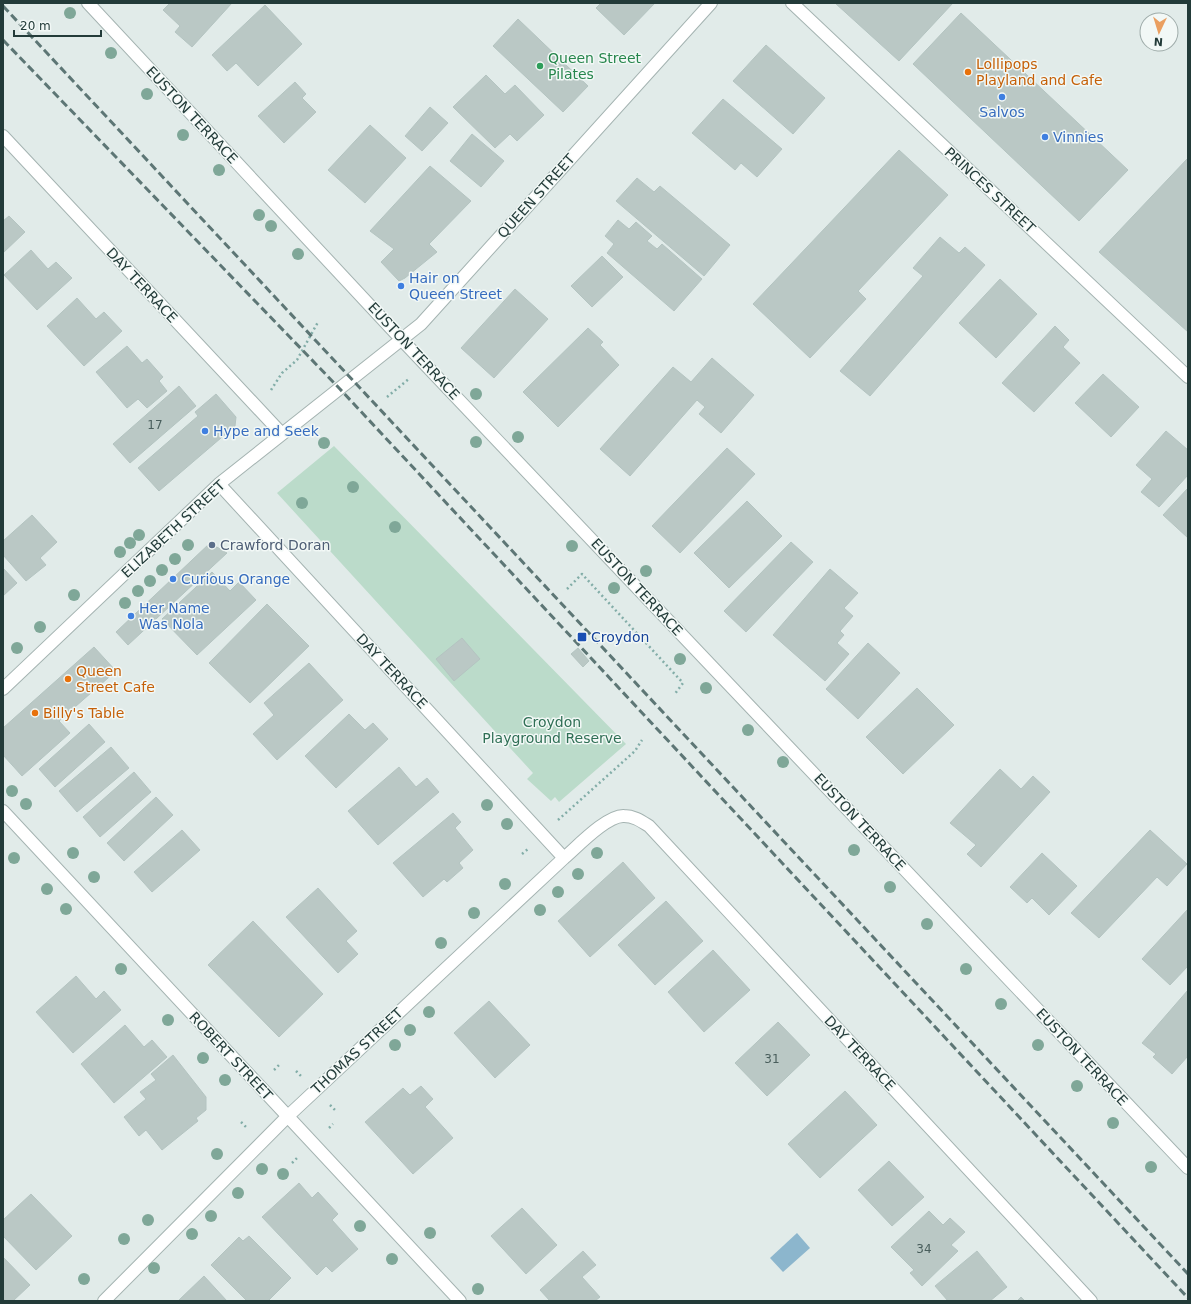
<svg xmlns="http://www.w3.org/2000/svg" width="1191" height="1304" font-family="'DejaVu Sans',sans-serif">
<rect width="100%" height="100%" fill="#e1ebe9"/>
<path fill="#bbdbca" d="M334,446l292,298 -67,58 -4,-5 -4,4 -24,-22 6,-6 -256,-280z"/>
<path fill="#8cb6cd" d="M797,1233l13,15 -27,24 -13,-14z"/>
<path fill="#bac8c5" stroke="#b4c4c1" d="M170,3h62l-40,44 -17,-15 5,-6 -17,-16z
M601,3h54l-31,32 -28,-27z
M835,3h118l-54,58z
M265,5l37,39 -44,42 -22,-23 -9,8 -15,-16z
M961,13l167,157 -49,51 -166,-157z
M518,19l70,67 -25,26 -70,-66z
M766,45l59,53 -32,36 -60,-53z
M486,75l19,19 10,-9 29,30 -27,26 -7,-7 -15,14 -42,-41z
M295,82l11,12 -4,4 14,14 -32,31 -26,-27z
M723,99l59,50 -25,28 -16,-14 -6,7 -43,-37z
M430,107l18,16 -26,28 -17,-15z
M370,125l36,33 -41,45 -37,-33z
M472,134l32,27 -23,26 -31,-26z
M899,150l49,45 -90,96 8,8 -56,59 -57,-54z
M1188,158v174l-89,-80z
M430,166l41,35 -42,43 8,8 -32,26 -6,3 -18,-19 13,-13 -24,-18z
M637,178l17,14 6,-6 70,59 -26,31 -88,-75z
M9,216l16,16 -22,21v-32z
M618,220l11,9 7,-7 16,14 -5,5 10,8 5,-5 40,35 -28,32 -67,-58 7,-9 -9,-8z
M940,237l19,16 6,-6 20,18 -115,131 -30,-25 83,-95 -10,-8z
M31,250l17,19 8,-7 16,16 -35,32 -33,-35z
M602,256l21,21 -31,30 -21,-21z
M1000,279l37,35 -41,44 -37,-35z
M515,289l33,30 -54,59 -33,-30z
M77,298l19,21 8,-7 18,19 -38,35 -37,-40z
M1055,326l14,14 -6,7 17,16 -46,49 -32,-29z
M588,328l15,14 -3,3 19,20 -61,62 -35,-35z
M127,346l15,17 5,-4 16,18 -4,4 8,10 -20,17 -9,-9 -11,9 -31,-36z
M712,358l42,37 -33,38 -22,-19 6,-7 -8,-7 -67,76 -30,-27 73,-82 18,15z
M1103,374l36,33 -28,30 -36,-34z
M179,386l17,20 -66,57 -17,-19z
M216,394l20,23 -1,9 -76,65 -21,-23 60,-52 -3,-4z
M1166,431l22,19v25l-29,32 -18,-15 11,-13 -16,-14z
M727,448l28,26 -75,79 -28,-27z
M1188,488v50l-25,-23z
M747,501l35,35 -53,52 -35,-35z
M32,515l25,27 -17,16 6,7 -20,16 -23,-26v-14z
M791,542l22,20 -67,70 -22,-21z
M210,543l17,10 -99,92 -12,-13z
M3,568l14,15 -14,13z
M830,569l28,24 -14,15 9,8 -13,15 4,4 -7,8 12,11 -24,27 -52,-46z
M212,572l18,19 9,-9 17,18 -59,55 -35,-36z
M267,604l42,42 -59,57 -41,-40z
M462,638l18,21 -26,22 -18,-22z
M868,643l32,30 -42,46 -32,-30z
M94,647l22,24 -57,50 11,12 -48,43 -19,-21v-27z
M578,648l11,13 -6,6 -12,-13z
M309,663l34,37 -66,60 -24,-26 21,-19 -10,-12z
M917,688l37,37 -51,49 -37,-37z
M349,714l16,16 8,-7 15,16 -52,49 -31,-32z
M89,724l16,18 -50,45 -16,-18z
M111,747l18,21 -52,44 -18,-21z
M399,767l17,20 11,-9 12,14 -61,53 -30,-34z
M1000,769l21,20 12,-13 17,16 -69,75 -14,-13 9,-9 -26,-22z
M134,772l17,20 -51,45 -17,-20z
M156,797l17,18 -49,46 -17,-18z
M453,813l8,9 -6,6 18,22 -14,13 4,5 -16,14 -3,-3 -21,18 -30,-34z
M182,830l18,20 -48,42 -18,-20z
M1150,830l37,34 -20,22 -10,-9 -58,61 -28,-25z
M1042,853l35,33 -28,29 -17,-17 -5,5 -17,-16z
M623,862l32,36 -65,59 -32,-36z
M318,888l39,43 -11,10 12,13 -20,19 -52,-56z
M666,901l37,40 -48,44 -37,-40z
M1188,909v57l-18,19 -28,-26z
M253,921l70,73 -44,43 -71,-72z
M713,950l37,40 -46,42 -36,-40z
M76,976l20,23 8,-8 17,19 -48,43 -37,-41z
M1188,990v66l-16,18 -19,-17 3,-3 -14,-11z
M489,1001l41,44 -35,33 -41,-45z
M778,1022l32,33 -43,41 -32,-33z
M125,1025l19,22 8,-7 15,17 -53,46 -33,-39z
M173,1055l33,42v13l-10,8 2,3 -36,29 -16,-20 -7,6 -15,-19 22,-18 -6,-7 16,-12 -5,-6z
M421,1086l12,13 -8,8 28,31 -40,36 -48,-52 38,-34 7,7z
M845,1091l32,34 -57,53 -32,-34z
M889,1161l35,36 -32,29 -34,-36z
M299,1183l13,15 6,-6 20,22 -6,6 26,29 -26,23 -6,-6 -9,9 -55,-58z
M31,1194l41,42 -36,34 -33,-34v-16z
M522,1208l35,37 -31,29 -35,-38z
M929,1211l14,14 7,-7 15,14 -14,13 7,6 -36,35 -12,-13 4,-3 -23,-23z
M249,1236l42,42 -23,23h-21l-36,-36 28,-28 4,4z
M583,1251l13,14 -14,12 18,20 -5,4h-45l-10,-11z
M977,1251l30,36 -17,14h-42l-13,-15z
M3,1257l27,28 -17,16h-7l-3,-3z
M204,1276l23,25h-49z
M1021,1297l4,4h-8z"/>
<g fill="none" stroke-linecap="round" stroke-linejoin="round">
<g stroke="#a4b3b1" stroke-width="14">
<path id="minor" d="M88,3l313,336 787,829
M792,3l396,374
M3,136l279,298
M219,484l345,374
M3,689l216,-205 202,-160 290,-321
M3,811l457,490
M104,1301l183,-184 277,-259c13,-11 43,-43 60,-42 10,0 17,5 25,10l442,475"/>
</g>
<path stroke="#83ada8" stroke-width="2.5" stroke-dasharray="2 3" stroke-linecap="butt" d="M271,390l11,-17 15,-13 21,-38
M387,397l23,-19
M567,589l15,-15 101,109 -9,12
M558,820l77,-69 7,-11
M522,854l6,-5
M274,1070l5,-5
M296,1071l5,5
M330,1105l7,7
M241,1122l5,5
M329,1128l4,-4
M292,1163l5,-5"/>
<use href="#minor" stroke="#fff" stroke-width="12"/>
<path stroke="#5d7675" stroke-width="3" stroke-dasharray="8 4" stroke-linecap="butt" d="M3,6l1185,1268
M3,40l336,348 849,910"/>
</g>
<g fill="#7fa798">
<circle cx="70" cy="13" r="6"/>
<circle cx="111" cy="53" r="6"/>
<circle cx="147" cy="94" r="6"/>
<circle cx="183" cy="135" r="6"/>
<circle cx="219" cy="170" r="6"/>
<circle cx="259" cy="215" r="6"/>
<circle cx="271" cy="226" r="6"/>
<circle cx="298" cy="254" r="6"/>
<circle cx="476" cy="394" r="6"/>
<circle cx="518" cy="437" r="6"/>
<circle cx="476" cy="442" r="6"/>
<circle cx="324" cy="443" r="6"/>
<circle cx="353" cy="487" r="6"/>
<circle cx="302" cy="503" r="6"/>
<circle cx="395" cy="527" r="6"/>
<circle cx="139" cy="535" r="6"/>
<circle cx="130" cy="543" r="6"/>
<circle cx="188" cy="545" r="6"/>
<circle cx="572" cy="546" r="6"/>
<circle cx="120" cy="552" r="6"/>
<circle cx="175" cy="559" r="6"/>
<circle cx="162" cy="570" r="6"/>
<circle cx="646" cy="571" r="6"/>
<circle cx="150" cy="581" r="6"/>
<circle cx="614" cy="588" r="6"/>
<circle cx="138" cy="591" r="6"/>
<circle cx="74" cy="595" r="6"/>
<circle cx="125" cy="603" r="6"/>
<circle cx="40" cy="627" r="6"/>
<circle cx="17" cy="648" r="6"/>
<circle cx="680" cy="659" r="6"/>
<circle cx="706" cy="688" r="6"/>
<circle cx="748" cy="730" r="6"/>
<circle cx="783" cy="762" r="6"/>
<circle cx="12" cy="791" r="6"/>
<circle cx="26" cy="804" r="6"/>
<circle cx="487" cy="805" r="6"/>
<circle cx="507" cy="824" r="6"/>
<circle cx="854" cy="850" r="6"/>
<circle cx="73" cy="853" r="6"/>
<circle cx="597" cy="853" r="6"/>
<circle cx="14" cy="858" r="6"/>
<circle cx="578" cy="874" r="6"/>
<circle cx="94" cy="877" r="6"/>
<circle cx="505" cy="884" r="6"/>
<circle cx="890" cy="887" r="6"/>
<circle cx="47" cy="889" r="6"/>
<circle cx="558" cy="892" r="6"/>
<circle cx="66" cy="909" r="6"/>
<circle cx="540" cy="910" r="6"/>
<circle cx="474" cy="913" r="6"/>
<circle cx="927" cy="924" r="6"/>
<circle cx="441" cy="943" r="6"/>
<circle cx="121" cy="969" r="6"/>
<circle cx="966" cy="969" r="6"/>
<circle cx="1001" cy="1004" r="6"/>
<circle cx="429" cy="1012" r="6"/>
<circle cx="168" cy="1020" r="6"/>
<circle cx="410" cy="1030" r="6"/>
<circle cx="395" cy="1045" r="6"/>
<circle cx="1038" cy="1045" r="6"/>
<circle cx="203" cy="1058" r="6"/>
<circle cx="225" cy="1080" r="6"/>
<circle cx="1077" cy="1086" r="6"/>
<circle cx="1113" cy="1123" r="6"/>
<circle cx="217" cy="1154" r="6"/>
<circle cx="1151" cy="1167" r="6"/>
<circle cx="262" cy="1169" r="6"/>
<circle cx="283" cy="1174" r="6"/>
<circle cx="238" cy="1193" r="6"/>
<circle cx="211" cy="1216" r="6"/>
<circle cx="148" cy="1220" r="6"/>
<circle cx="360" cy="1226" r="6"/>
<circle cx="430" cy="1233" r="6"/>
<circle cx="192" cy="1234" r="6"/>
<circle cx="124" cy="1239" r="6"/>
<circle cx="392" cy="1259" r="6"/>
<circle cx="154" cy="1268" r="6"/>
<circle cx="84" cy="1279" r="6"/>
<circle cx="478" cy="1289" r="6"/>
</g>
<circle fill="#2e9e5b" stroke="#f2f8f6" stroke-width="1.5" cx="540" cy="66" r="4"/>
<g fill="#e8710a" stroke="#f2f8f6" stroke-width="1.5">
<circle cx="968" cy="72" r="4"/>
<circle cx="68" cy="679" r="4"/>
<circle cx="35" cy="713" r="4"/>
</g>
<g fill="#3f7fe0" stroke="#f2f8f6" stroke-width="1.5">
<circle cx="1002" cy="97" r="4"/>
<circle cx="1045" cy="137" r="4"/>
<circle cx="401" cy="286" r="4"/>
<circle cx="205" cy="431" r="4"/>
<circle cx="173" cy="579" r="4"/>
<circle cx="131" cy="616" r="4"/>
</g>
<circle fill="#5c6f8a" stroke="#f2f8f6" stroke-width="1.5" cx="212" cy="545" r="4"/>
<rect fill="#1a4fb4" stroke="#f2f8f6" stroke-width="1.5" x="577" y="632" width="10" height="10" rx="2"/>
<g text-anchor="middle" stroke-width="3" stroke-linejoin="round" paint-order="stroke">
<g font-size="12" fill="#495e5c">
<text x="155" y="429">17</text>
<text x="772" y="1063">31</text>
<text x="924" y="1253">34</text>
</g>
<g font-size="14" fill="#27864d" stroke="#f2f8f6" text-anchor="start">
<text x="548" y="63">Queen Street<tspan x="548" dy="16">Pilates</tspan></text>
</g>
<g font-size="14" fill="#c56008" stroke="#f2f8f6" text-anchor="start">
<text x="976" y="69">Lollipops<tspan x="976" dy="16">Playland and Cafe</tspan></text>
<text x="76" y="676">Queen<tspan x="76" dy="16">Street Cafe</tspan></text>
<text x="43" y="718">Billy's Table</text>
</g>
<g font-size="14" fill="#366cbe" stroke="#f2f8f6" text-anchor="start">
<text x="1002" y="117" text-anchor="middle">Salvos</text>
<text x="1053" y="142">Vinnies</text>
<text x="409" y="283">Hair on<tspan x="409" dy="16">Queen Street</tspan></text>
<text x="213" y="436">Hype and Seek</text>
<text x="181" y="584">Curious Orange</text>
<text x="139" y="613">Her Name<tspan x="139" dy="16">Was Nola</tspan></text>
</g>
<g font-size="14" fill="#233b39" stroke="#f2f8f6">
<text transform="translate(192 115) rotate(47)" y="5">EUSTON TERRACE</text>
<text transform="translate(990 190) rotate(43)" y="5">PRINCES STREET</text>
<text transform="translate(536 196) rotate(-48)" y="5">QUEEN STREET</text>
<text transform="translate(142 285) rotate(47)" y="5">DAY TERRACE</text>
<text transform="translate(414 351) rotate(47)" y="5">EUSTON TERRACE</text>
<text transform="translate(173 529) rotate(-43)" y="5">ELIZABETH STREET</text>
<text transform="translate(637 587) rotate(47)" y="5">EUSTON TERRACE</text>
<text transform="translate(392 671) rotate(47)" y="5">DAY TERRACE</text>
<text transform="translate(860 822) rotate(47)" y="5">EUSTON TERRACE</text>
<text transform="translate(357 1051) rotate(-43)" y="5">THOMAS STREET</text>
<text transform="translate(860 1053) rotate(47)" y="5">DAY TERRACE</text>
<text transform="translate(231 1056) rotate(47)" y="5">ROBERT STREET</text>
<text transform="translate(1082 1057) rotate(47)" y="5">EUSTON TERRACE</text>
</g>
<g font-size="14" fill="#4e5e75" stroke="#f2f8f6" text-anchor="start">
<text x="220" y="550">Crawford Doran</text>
</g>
<g font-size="14" fill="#164399" stroke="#f2f8f6" text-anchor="start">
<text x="591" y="642">Croydon</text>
</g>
<g font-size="14" fill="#2f6f55" stroke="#f2f8f6">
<text x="552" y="727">Croydon<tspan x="552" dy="16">Playground Reserve</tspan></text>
</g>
</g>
<rect width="1191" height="1304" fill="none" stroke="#233b39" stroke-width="8"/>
<g transform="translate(1159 32) rotate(184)"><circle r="19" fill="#f2f8f6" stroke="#9facaa"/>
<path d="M0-3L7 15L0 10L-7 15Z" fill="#ea9f60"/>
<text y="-6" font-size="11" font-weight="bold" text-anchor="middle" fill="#233b39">N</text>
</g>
<path d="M14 30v6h87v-6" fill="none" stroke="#233b39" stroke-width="2"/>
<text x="20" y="30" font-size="12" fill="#233b39" stroke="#f2f8f6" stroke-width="3" paint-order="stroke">20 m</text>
</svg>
